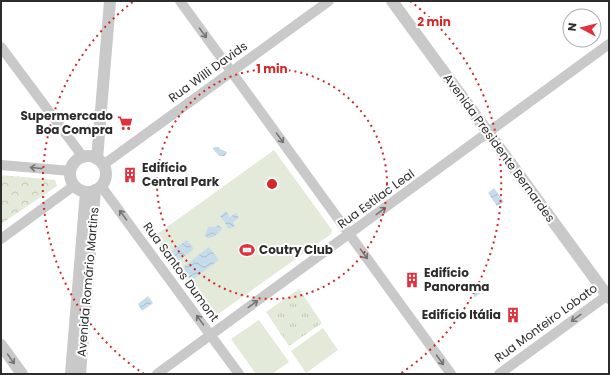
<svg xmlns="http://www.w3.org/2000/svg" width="610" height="375" font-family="Poppins,sans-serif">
<defs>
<pattern id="grass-tufts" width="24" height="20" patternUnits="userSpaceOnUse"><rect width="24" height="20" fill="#e3eada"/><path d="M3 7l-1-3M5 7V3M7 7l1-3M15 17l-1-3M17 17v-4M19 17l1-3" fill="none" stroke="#c3c9bb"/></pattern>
<pattern id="park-crowns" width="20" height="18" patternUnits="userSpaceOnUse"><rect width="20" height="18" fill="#e3eada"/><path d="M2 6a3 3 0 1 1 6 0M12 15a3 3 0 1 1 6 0" fill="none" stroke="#c3c9bb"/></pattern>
<pattern id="water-waves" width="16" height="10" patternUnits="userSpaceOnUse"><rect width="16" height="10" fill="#c6dcea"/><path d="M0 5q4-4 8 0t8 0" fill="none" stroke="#aabdc9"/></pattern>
</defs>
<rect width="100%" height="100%" fill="#fff"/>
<path fill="url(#grass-tufts)" d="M299,289l23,34 -33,23 -23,-34z"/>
<path fill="url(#park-crowns)" d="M1,175l54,5 2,6 -56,38z"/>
<path fill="#e3eada" d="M274,150l58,80 -1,4 -120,85 -58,-82z
M259,320l30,42 -17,12h-16l-25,-35z
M323,328l15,22 -32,23 -15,-22z"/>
<path fill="url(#water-waves)" d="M214,147h5l1,2 7,3 -2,4h-6l-6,-7z
M494,188l10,14 -7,4 -9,-13z
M226,211l4,6 6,-4 3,5 -6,4 2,4 -6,3 -9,-13z
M218,225l4,3c-2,5 -9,11 -15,10l-2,-3 3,-8h7z
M187,240l7,9 -16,12 -7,-10z
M209,247l10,13 -28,21 -9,-13z
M474,282l8,10 -7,5 -8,-10z
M148,296l5,7 -11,8 -4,-7z"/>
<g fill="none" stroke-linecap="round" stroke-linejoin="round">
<path stroke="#c9c9c9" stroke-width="10" d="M180,1l271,373
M1,47l82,110
M1,165l70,6
M103,165l226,-164
M101,186l138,188
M1,239l74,-54
M157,374l452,-330
M499,374l110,-80"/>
<path stroke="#c9c9c9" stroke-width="12" d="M392,1l217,297
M70 174a18 18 0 1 1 36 0a18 18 0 1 1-36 0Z
M97,159l13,-158
M1,345l21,29
M71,374l15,-182
M80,374l15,-184"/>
</g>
<defs><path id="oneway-shaft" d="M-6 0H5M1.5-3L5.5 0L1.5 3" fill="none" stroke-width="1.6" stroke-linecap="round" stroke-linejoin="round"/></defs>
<g stroke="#737373">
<use href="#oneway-shaft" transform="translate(203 33) rotate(54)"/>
<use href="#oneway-shaft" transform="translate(280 138) rotate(54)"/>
<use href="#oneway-shaft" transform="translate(36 168) rotate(-175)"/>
<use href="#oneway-shaft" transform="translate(381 211) rotate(-36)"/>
<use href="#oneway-shaft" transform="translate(123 215) rotate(-126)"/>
<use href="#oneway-shaft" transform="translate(364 254) rotate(54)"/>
<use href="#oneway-shaft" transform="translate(253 304) rotate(-36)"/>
<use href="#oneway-shaft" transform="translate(576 318) rotate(144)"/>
<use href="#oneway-shaft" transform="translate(200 320) rotate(-126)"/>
<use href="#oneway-shaft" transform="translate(11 359) rotate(55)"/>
<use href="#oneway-shaft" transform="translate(440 360) rotate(54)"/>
</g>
<g fill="none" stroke="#d62828" stroke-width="2" stroke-dasharray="2 4">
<circle cx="272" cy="184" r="115"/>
<path d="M144 374A229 229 0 0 1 134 1M410 1A229 229 0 0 1 400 374"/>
</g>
<defs>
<g id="supermarket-bare" transform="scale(1.2)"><path d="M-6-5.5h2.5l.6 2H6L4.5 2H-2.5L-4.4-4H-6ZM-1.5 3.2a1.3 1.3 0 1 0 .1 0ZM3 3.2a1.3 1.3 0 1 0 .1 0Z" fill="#e2303f" stroke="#fff" stroke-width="2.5" paint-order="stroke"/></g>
<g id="building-bare" transform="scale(1.2)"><path d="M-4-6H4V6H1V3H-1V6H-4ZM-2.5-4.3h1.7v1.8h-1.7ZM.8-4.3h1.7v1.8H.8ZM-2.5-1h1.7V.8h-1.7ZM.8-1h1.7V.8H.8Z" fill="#e2303f" stroke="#fff" stroke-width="2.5" paint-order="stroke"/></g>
<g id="stadium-bare" transform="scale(1.2)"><path d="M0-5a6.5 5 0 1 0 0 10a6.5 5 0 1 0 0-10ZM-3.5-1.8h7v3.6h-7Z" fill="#e2303f" stroke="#fff" stroke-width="2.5" paint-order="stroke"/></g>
</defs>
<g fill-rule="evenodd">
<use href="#supermarket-bare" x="125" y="123"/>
<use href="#building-bare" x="130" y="175"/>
<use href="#stadium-bare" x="247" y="250"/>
<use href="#building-bare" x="412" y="280"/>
<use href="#building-bare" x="513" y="315"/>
</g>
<g text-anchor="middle" stroke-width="4" stroke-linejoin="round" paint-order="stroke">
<g font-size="12" fill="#2c2c2c" stroke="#fff">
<text transform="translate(208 72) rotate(-36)" y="4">Rua Willi Davids</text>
<text transform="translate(499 148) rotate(54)" y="4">Avenida Presidente Bernardes</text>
<text transform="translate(376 199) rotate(-36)" y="4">Rua Estilac Leal</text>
<text transform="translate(181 272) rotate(54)" y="4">Rua Santos Dumont</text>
<text transform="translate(88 282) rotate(-85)" y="4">Avenida Romário Martins</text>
<text transform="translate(546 323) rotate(-36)" y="4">Rua Monteiro Lobato</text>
</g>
<g font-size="12" font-weight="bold" fill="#2c2c2c" stroke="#fff" text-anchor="start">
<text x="113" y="120" text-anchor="end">Supermercado<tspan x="113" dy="14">Boa Compra</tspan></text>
<text x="142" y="172">Edifício<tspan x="142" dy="14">Central Park</tspan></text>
<text x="259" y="254">Coutry Club</text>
<text x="424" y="277">Edifício<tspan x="424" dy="14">Panorama</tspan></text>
<text x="501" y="319" text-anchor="end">Edifício Itália</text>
</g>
</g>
<circle cx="272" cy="184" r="6" fill="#d62828" stroke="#fff" stroke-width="2"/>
<g font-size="12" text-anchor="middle" font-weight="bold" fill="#d62828" stroke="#fff" stroke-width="4" stroke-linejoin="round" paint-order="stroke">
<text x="434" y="26">2 min</text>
<text x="272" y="73">1 min</text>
</g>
<rect width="610" height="375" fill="none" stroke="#2c2c2c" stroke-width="4"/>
<g transform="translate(582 28) rotate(277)"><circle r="19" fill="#ffffff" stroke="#ababab"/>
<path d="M0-3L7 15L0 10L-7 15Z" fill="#e2303f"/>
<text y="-6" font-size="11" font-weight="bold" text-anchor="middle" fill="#2c2c2c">N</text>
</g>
</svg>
